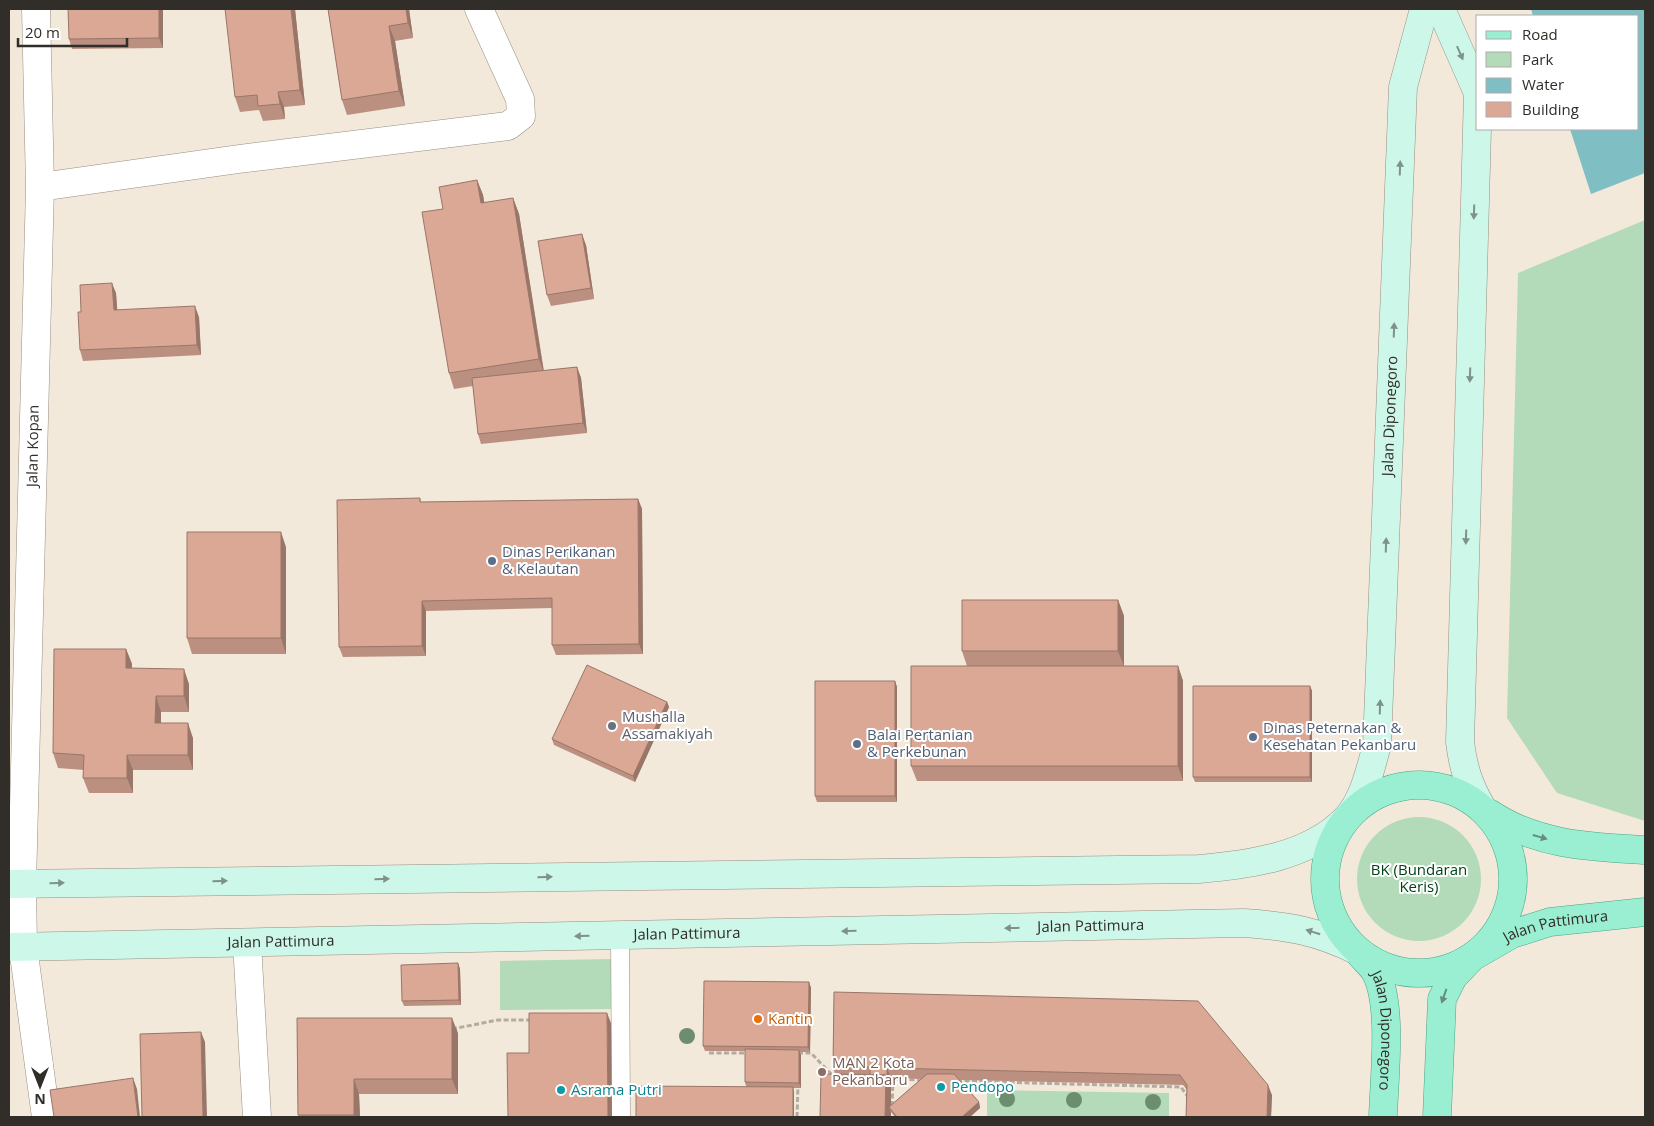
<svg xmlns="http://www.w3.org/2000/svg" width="1654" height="1126" font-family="'Open Sans',sans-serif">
<rect width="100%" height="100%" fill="#f3e9da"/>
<path fill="#b3dbb9" d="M1645,220v601l-88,-28 -50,-75 11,-445z
M1357 879a62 62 0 1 1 124 0a62 62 0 1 1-124 0Z
M614,959l1,50 -115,1v-49z
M987,1090l182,3v24h-182z"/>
<path fill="#7fbec3" d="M1531,9h114v164l-54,21 -21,-65h68v-113h-105z"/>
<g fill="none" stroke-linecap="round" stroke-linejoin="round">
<g stroke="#978e80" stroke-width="19">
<path id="lane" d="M620,936l1,181"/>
</g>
<g stroke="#978e80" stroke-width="29">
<path id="street" d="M36,9l4,178 -18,697 1,63 23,170
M40,187l199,-28 269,-33 13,-10 -1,-17 -41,-90
M247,943l10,174"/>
</g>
<g stroke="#978e80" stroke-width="29">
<g id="secondary">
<path d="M1441,9l37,84 -18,649c3,25 9,44 22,66"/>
<path id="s1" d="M9,884l1190,-15c49,-4 110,-12 147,-50 18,-19 24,-49 31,-74l26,-658 21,-78"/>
<path id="s2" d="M9,947l1235,-24c44,3 74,8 114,28"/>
</g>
</g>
<g stroke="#49a584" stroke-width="29">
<g id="primary">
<circle cx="1419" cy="879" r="94"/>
<path d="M1489,813c47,32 101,34 156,37"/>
<path id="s3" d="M1361,955c5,6 12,12 15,18 17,33 8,106 7,144"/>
<path id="s4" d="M1437,1117l5,-118 11,-22 19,-20 40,-23 38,-12 95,-10"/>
</g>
</g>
<path stroke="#b3ab9f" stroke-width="3" stroke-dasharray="5 2.5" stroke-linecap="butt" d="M452,1029l46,-9h35
M709,1053h40
M798,1053h13l23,24
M887,1079l36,1
M957,1081l224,6 7,10
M892,1106l1,-27
M797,1117l1,-32"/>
<use href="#lane" stroke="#fff" stroke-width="18"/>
<use href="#street" stroke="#fff" stroke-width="28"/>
<use href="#secondary" stroke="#ccf7e9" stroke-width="28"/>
<use href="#primary" stroke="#9aefd3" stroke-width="28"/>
</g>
<g fill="#6d8d6f">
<circle cx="687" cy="1036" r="8"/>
<circle cx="1007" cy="1099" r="8"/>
<circle cx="1074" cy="1100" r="8"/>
<circle cx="1153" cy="1102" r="8"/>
</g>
<path fill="#bb9080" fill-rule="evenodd" d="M163,9v39l-91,1 -3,-10z
M295,9l10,96 -21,2 1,12 -22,2 -4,-11 -19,2 -5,-15z
M328,9h81l4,29 -18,3 10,65 -58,9 -5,-15z
M477,180l6,15 1,8 29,-5 6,16 25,157 33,-4 4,11 6,55 -106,11 -3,-10 -5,-48 -19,3 -5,-16 -6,-164z
M586,245l8,54 -43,7 -4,-11z
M116,293l1,17 82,7 2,38 -118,6 -3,-11 1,-38z
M420,498l1,4 217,-3 4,10 1,145 -87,1 -4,-10v-37l-126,3v45l-83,1 -4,-10z
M286,547v107h-94l-5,-16z
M1118,600l6,16v50h54l5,15v100h-266l-6,-15 56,-100 -5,-15z
M126,649l6,15v4l57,16v28h-28v11l32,15v32h-60v23h-44l-6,-15 1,-8 -26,-2 -5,-15z
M895,681l2,6v115h-80l-2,-6z
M1310,686l2,5v91h-117l-2,-5z
M667,702l2,5 -34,75 -81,-37 -2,-6z
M458,963l2,6 1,36 -57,1 -2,-5z
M809,982l2,6 -1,64h-10l1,3v33h-8l1,4v25l-48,-31 -1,-4v-31h-40l-2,-5z
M834,992l438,103 -1,22h-85l1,-27 -4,-5 -224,-5 20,22 1,6 -10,9h-75l-4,-5 -56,-38 -2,-8zM891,1078l30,1 -30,26z
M297,1018l161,15v61h-99l1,23h-61l-1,-2z"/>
<path fill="#997668" d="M159,9h4v39l-4,-10z
M291,9h4l10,96 -5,-15z
M406,9h3l4,29 -5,-15z
M389,26l6,15 10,65 -6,-15z
M278,92l6,15 1,12 -5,-15z
M477,180l6,15 4,23 -6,-15z
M513,198l6,16 25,160 -5,-15z
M582,234l4,11 8,54 -3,-11z
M112,283l4,10 2,27 -4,-10z
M195,306l4,11 2,38 -4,-10z
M577,367l4,11 6,55 -4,-10z
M638,499l4,10 1,145 -4,-10z
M281,532l5,15v107l-5,-16z
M1118,600l6,16v50l-6,-15z
M422,601l4,10v45l-4,-10z
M126,649l6,15v19l-6,-15z
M1178,666l5,15v100l-5,-15z
M184,669l5,15v28l-5,-16z
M895,681l2,6v115l-2,-6z
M1310,686l2,5v91l-2,-5z
M156,696l5,16v26l-6,-15z
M667,702l2,5 -34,75 -2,-6z
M188,723l5,15v32l-5,-15z
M127,755l6,15v23l-6,-15z
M458,963l2,6 1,36 -2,-5z
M809,982l2,6 -1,64 -2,-5z
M607,1013l4,10 1,94h-4z
M452,1018l6,15v61l-6,-15z
M201,1032l4,10 2,75h-4z
M799,1050l2,5v33l-2,-5z
M887,1068l4,10v31l-2,-2 2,5v5h-6l1,-42z
M133,1078l4,11 3,28h-2z
M354,1079l5,15 1,23h-5l-1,-2z
M1268,1085l4,10 -1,22h-4z
M793,1087l1,5v25h-1z
M979,1102l1,6 -10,9h-6l-1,-1z"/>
<path fill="#daa895" stroke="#997668" d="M68,9h91v29l-90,1z
M225,9h66l9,81 -22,2 2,12 -22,2 -1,-11 -22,2z
M328,9h78l2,14 -19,3 10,65 -57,9z
M477,180l4,23 32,-5 26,161 -90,14 -27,-161 21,-3 -4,-22z
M582,234l9,54 -44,7 -9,-54z
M112,283l2,27 81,-4 2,39 -117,5 -2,-38h3l-1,-27z
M577,367l6,56 -105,11 -6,-56z
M420,498v4l218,-3 1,145 -87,1v-47l-130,3v45l-83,1 -2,-147z
M187,532h94v106h-94z
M962,600h156v51h-156z
M54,649h72v19l58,1v27h-28l-1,27h33v32h-61v23h-44l1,-23 -31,-2z
M587,665l80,37 -34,74 -81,-37z
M911,666h267v100h-267z
M815,681h80v115h-80z
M1193,686h117v91h-117z
M458,963l1,37 -57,1 -1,-36z
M704,981l105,1 -1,65 -105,-1z
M834,992l364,9 70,84 -1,32h-81l1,-32 -7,-10 -293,-7v12l-1,-5h-16v-8l-37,-1z
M529,1013h78l1,104h-100l-1,-64h22z
M297,1018h155v61h-98v36h-56z
M201,1032l2,85h-61l-2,-83z
M745,1049l54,1v33l-54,-1z
M821,1074l65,1 -1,42h-65z
M927,1074h27l25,28 -16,14 1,1h-67l-8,-10z
M133,1078l5,39h-84l-4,-27z
M636,1086l157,1v30h-157z"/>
<defs><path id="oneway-solid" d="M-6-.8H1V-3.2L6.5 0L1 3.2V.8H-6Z" transform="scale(1.25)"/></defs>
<g fill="#7e9288">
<use href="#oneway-solid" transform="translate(1460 53) rotate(66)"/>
<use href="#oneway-solid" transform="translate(1400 168) rotate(-88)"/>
<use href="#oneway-solid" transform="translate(1474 212) rotate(92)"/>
<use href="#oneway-solid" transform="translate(1394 330) rotate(-88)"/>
<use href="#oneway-solid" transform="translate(1470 375) rotate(92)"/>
<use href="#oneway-solid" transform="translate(1466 537) rotate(92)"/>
<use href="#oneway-solid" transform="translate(1386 545) rotate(-88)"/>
<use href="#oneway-solid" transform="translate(1380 707) rotate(-88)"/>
<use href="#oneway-solid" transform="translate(545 877) rotate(-1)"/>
<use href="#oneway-solid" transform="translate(382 879) rotate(-1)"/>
<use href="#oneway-solid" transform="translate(220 881) rotate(-1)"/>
<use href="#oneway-solid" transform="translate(57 883) rotate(-1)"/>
<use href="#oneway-solid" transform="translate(1012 928) rotate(179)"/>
<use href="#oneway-solid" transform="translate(849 931) rotate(179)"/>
<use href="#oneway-solid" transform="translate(1313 932) rotate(-163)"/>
<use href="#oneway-solid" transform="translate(582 936) rotate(179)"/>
</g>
<g fill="#668e7e">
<use href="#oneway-solid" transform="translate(1540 837) rotate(16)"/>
<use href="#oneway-solid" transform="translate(1444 996) rotate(109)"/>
</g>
<g fill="#5c6f8a" stroke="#fff" stroke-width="2">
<circle cx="492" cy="561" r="5"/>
<circle cx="1253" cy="737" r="5"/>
<circle cx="857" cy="744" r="5"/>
</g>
<circle fill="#6b7280" stroke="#fff" stroke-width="2" cx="612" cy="726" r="5"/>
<circle fill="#e8710a" stroke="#fff" stroke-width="2" cx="758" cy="1019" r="5"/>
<circle fill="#8d6e63" stroke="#fff" stroke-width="2" cx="822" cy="1072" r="5"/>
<g fill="#0f9aa8" stroke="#fff" stroke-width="2">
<circle cx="941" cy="1087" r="5"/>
<circle cx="561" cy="1090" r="5"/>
</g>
<g text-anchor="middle" stroke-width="4" stroke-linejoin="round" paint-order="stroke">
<g font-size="15" fill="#312d28" stroke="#fff">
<text dy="5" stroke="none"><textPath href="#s1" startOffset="1759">Jalan Diponegoro</textPath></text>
<text transform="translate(33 446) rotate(-89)" y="5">Jalan Kopan</text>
<text dy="5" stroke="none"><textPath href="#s2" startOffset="1082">Jalan Pattimura</textPath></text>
<text dy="5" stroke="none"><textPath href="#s4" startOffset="261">Jalan Pattimura</textPath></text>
<text dy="5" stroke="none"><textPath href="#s2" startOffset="678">Jalan Pattimura</textPath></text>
<text dy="5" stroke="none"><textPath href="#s2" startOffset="272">Jalan Pattimura</textPath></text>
<text dy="5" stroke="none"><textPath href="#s3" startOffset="82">Jalan Diponegoro</textPath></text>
</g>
<g font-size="15" fill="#4e5e75" stroke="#fff" text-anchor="start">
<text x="502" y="557">Dinas Perikanan<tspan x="502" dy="17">&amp; Kelautan</tspan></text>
<text x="1263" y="733">Dinas Peternakan &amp;<tspan x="1263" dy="17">Kesehatan Pekanbaru</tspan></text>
<text x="867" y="740">Balai Pertanian<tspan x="867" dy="17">&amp; Perkebunan</tspan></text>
</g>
<g font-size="15" fill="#5b616d" stroke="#fff" text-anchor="start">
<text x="622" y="722">Mushalla<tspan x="622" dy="17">Assamakiyah</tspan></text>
</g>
<g font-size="15" fill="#004217" stroke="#fff">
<text x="1419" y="875">BK (Bundaran<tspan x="1419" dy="17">Keris)</tspan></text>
</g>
<g font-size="15" fill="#c56008" stroke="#fff" text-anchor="start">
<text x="768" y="1024">Kantin</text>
</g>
<g font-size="15" fill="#785e54" stroke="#fff" text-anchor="start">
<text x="832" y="1068">MAN 2 Kota<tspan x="832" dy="17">Pekanbaru</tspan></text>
</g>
<g font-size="15" fill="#0d838f" stroke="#fff" text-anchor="start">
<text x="951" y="1092">Pendopo</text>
<text x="571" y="1095">Asrama Putri</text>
</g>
</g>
<rect width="1654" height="1126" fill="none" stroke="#312d28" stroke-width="20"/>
<rect x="1476" y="15" width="162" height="115" fill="#ffffff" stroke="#adaba9"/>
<rect x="1486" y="31" width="25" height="8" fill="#9aefd3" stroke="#adaba9"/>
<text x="1522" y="40" font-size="15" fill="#312d28">Road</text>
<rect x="1486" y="52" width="25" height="15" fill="#b3dbb9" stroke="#adaba9"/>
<text x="1522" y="65" font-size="15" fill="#312d28">Park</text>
<rect x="1486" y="78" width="25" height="15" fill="#7fbec3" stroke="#adaba9"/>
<text x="1522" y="90" font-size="15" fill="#312d28">Water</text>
<rect x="1486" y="102" width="25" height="15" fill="#daa895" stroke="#adaba9"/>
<text x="1522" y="115" font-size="15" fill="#312d28">Building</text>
<g transform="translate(40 1086) rotate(180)" stroke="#ffffff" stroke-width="4" paint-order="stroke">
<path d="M0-4L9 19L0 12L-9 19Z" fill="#312d28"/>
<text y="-8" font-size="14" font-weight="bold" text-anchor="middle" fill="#312d28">N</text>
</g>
<path d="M18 38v8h109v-8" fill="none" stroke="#312d28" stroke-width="2.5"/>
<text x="25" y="38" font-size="15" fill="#312d28" stroke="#ffffff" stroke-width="4" paint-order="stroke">20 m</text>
</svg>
